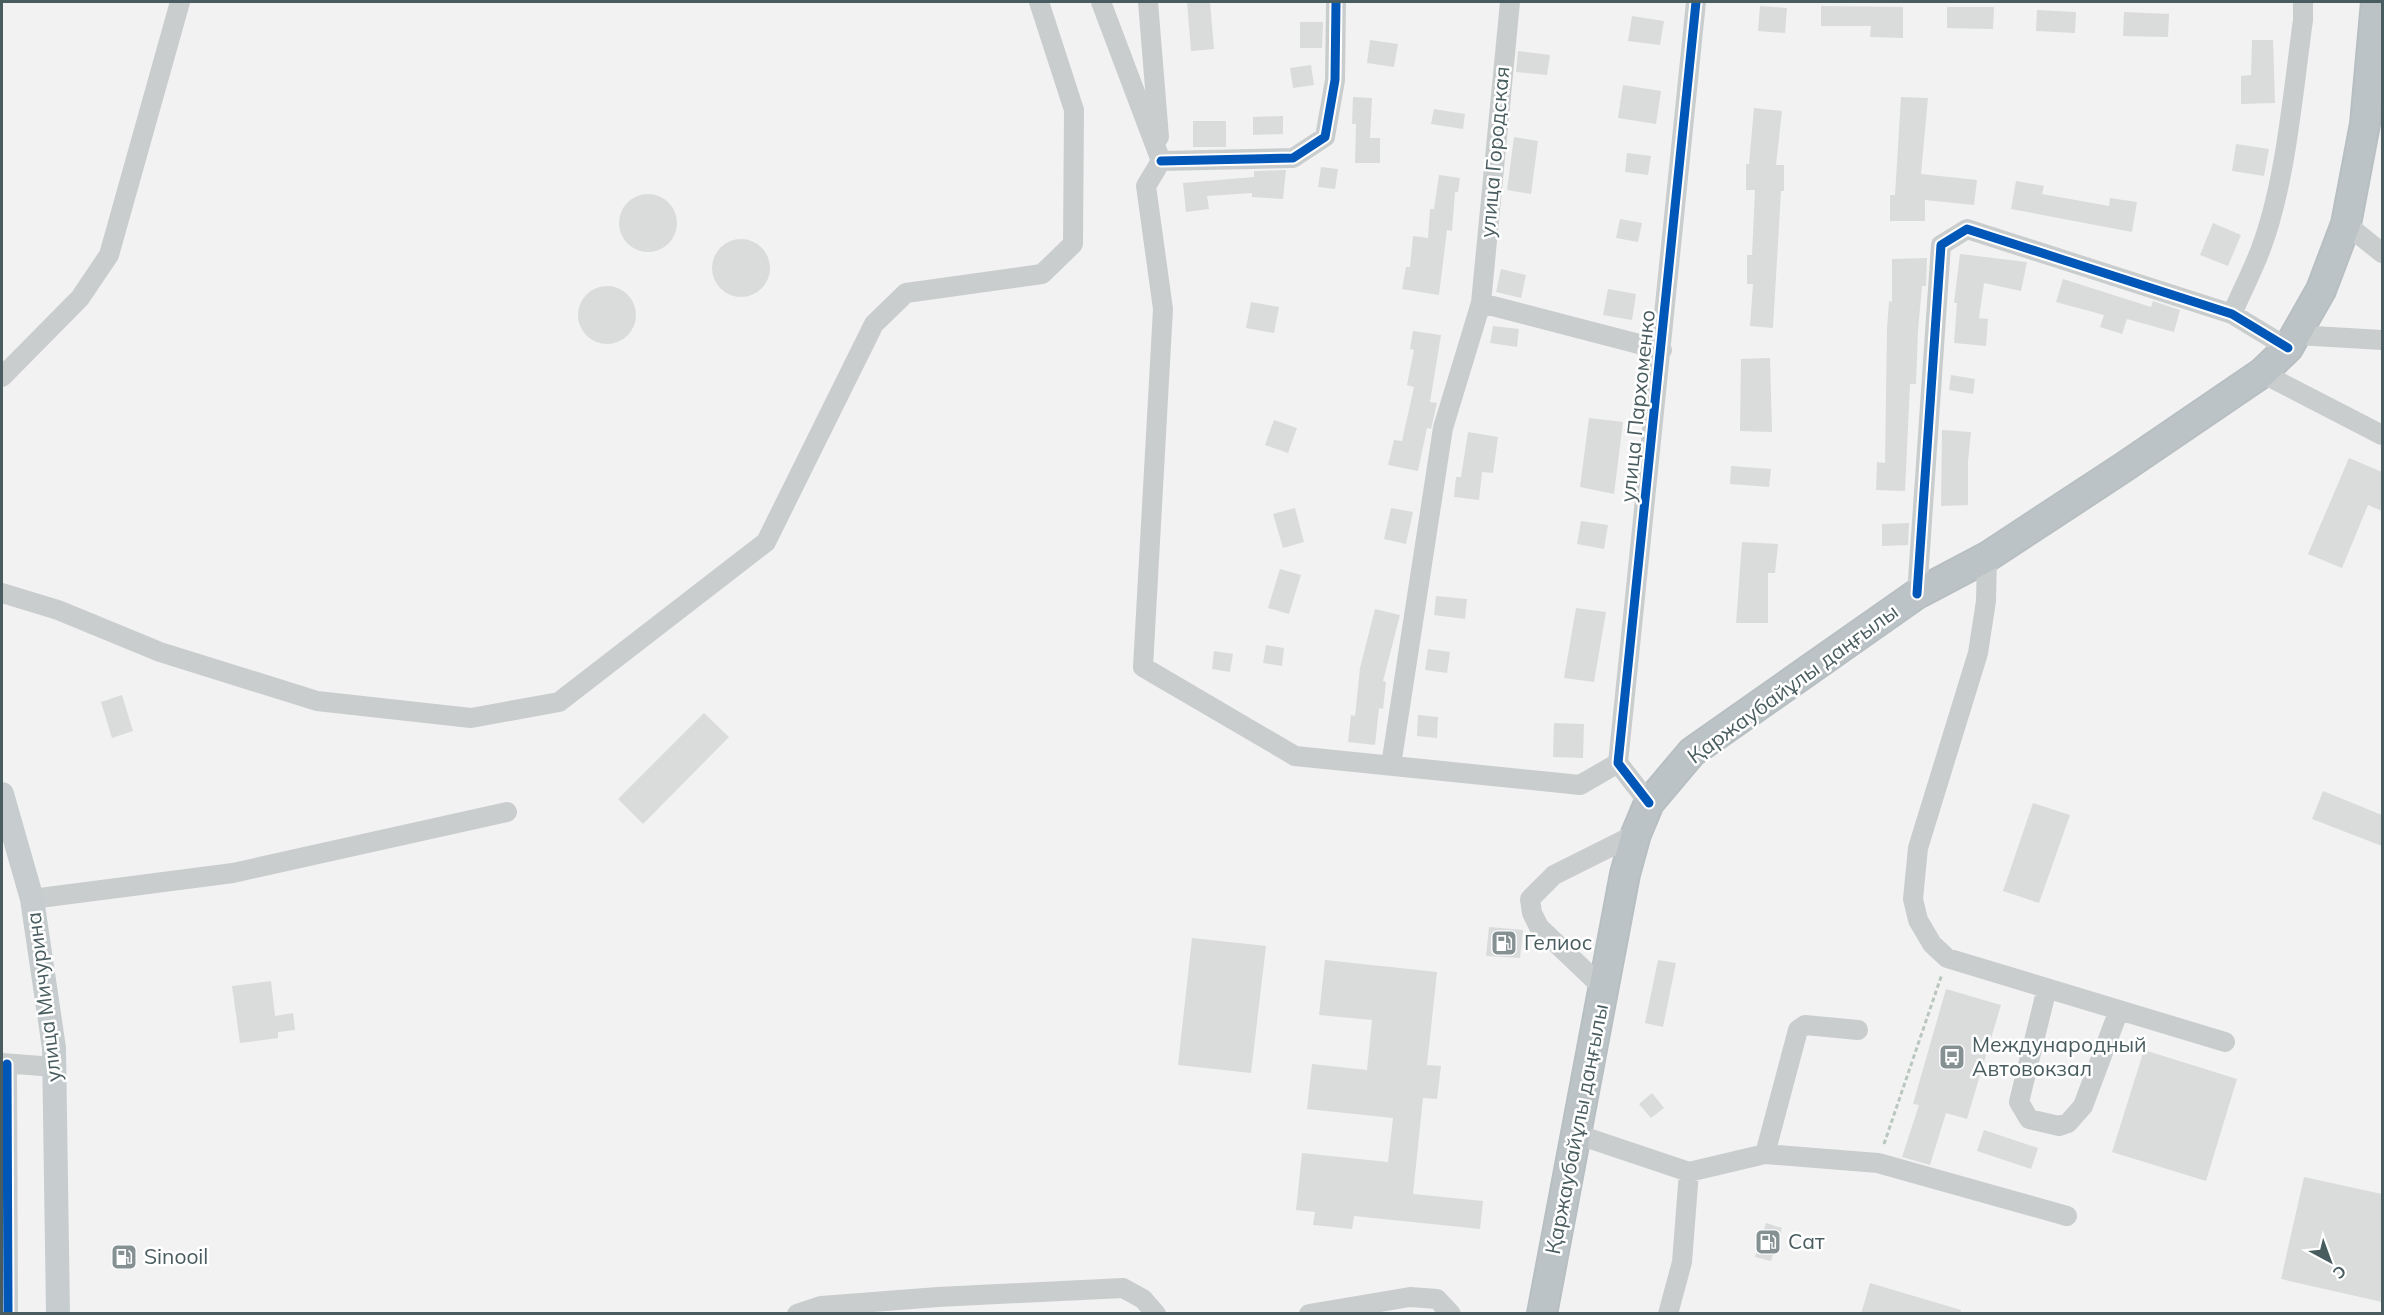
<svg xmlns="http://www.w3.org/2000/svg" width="2384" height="1315" font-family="Mulish,sans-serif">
<rect width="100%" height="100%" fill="#f3f2f2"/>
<path fill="#dadbdb" d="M1187,2h23l4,47 -23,2z
M1760,6l27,2 -2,25 -27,-2z
M1821,6l82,1v31l-33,-1 1,-11h-50z
M1947,7h47l-1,22 -46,-1z
M2037,10l39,2 -1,21 -39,-2z
M2124,12l45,2 -1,23 -45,-1z
M1632,16l32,5 -4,24 -32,-4z
M1300,22h23l-1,26h-22z
M1370,40l28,4 -4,23 -27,-4z
M2252,40h21l2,63 -34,1v-28l10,-1z
M1518,51l32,4 -3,20 -31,-3z
M1311,65l3,20 -21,3 -3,-20z
M1623,85l38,6 -5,33 -38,-6z
M1353,97l19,1 -2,40h10v25h-25l1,-39h-4z
M1901,97l27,1 -7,76 56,6 -3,25 -49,-5v21h-35v-26h5z
M1754,108l28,3 -6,54h8v26h-3l-8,137 -23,-2 3,-42h-6v-29h5l3,-65h-9v-26h3z
M1434,109l31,5 -2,15 -32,-5z
M1283,116v18l-30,1v-18z
M1193,121h33v26h-33z
M1514,137l24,4 -7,53 -24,-4z
M2236,144l33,5 -5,27 -32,-5z
M1627,153l24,3 -3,19 -23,-3z
M1321,167l17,2 -3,20 -17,-2z
M1286,170l-3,29 -31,-2v-4l-45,3 2,13 -23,3 -3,-29 71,-6v-6z
M1439,175l21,3 -2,14h-3l-3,39 -5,-1 -8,65 -37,-6 4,-22h4l3,-31 15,2 2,-29h4z
M2016,181l28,5 -2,8 67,12 1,-8 27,4 -5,30 -121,-23z
M619 223a29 29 0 1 1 58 0a29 29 0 1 1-58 0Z
M1620,219l22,4 -4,19 -22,-4z
M2213,223l28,12 -13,31 -28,-11z
M712 268a29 29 0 1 1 58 0a29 29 0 1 1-58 0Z
M1960,254l67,8 -6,29 -37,-8 -5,35 9,1 -2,27 -32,-3 3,-40h-3z
M1927,258l-1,28h-4l-4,45 -2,53h-6l-5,107 -29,-1 1,-28 8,1 2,-134 2,-28 3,1v-43z
M1501,269l25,6 -5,23 -25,-6z
M2063,279l88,28 2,-6 27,9 -6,22 -47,-13 -5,15 -22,-7 4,-12 -48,-13z
M578 315a29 29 0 1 1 58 0a29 29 0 1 1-58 0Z
M1608,289l28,5 -4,26 -29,-5z
M1251,302l28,5 -5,26 -28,-5z
M1493,326l26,3 -2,18 -27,-4z
M1413,331l28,4 -11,67 7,1 -6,26 -4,-1 -9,43 -30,-6 6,-25 8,1 12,-54 -7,-2 7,-35 -4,-1z
M1770,358l2,74 -32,-1 1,-72z
M1951,375l24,4 -2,15 -24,-4z
M1589,418l34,4 -9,72 -34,-7z
M1274,420l23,8 -9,25 -23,-8z
M1942,430l29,2 -3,29v44l-27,1z
M1468,432l30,5 -5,36 -11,-1 -3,28 -25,-3 2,-20h5z
M2349,458l33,14v39l-14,-6 -26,63 -34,-14z
M1731,466l40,3 -2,18 -39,-3z
M1295,508l9,34 -21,6 -10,-34z
M1391,508l22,4 -7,32 -22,-5z
M1581,521l27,4 -4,24 -27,-5z
M1909,523l-1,22 -26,1v-22z
M1742,542l36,2 -3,29h-7v50h-32z
M1280,569l21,6 -12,39 -21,-6z
M1436,596l31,3 -2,20 -31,-4z
M1576,608l30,4 -12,70 -30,-4z
M1375,609l25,6 -17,66 3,1 -3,27 -4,-1 -4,37 -27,-3 3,-27 4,1 5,-48z
M1266,645l18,3 -2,18 -19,-3z
M1428,649l22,3 -3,21 -22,-3z
M1214,651l19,3 -3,18 -18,-3z
M122,695l11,36 -21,7 -11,-36z
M704,713l25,24 -86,87 -25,-25z
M1418,715l20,2 -1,21 -20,-2z
M1554,723l30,1 -1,34 -30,-1z
M2323,791l59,24v31l-70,-27z
M2033,803l37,12 -31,88 -36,-12z
M1489,927l34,3 -3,28 -34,-2z
M1192,938l74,8 -15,127 -73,-8z
M1325,960l112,12 -10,93 14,1 -4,33 -14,-1 -10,96 70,7 -3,28 -126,-13 -2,13 -39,-4 2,-13 -19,-2 6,-57 86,9 5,-44 -86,-9 5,-45 55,6 5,-50 -53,-5z
M1658,960l18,3 -13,64 -18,-4z
M271,981l4,35 18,-3 2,17 -17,2v6l-38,5 -8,-57z
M1946,989l55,16 -34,114 -21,-6 -16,52 -28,-8 17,-52 -6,-1z
M2144,1050l93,29 -31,102 -94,-29z
M1652,1093l12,15 -13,10 -12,-14z
M1984,1130l54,18 -7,21 -54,-18z
M2304,1177l78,17v108l-101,-23z
M1766,1223l16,5 -11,33 -16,-4z
M1870,1283l91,27 -1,4h-99z"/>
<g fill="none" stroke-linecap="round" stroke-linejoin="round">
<g stroke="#b7bfc2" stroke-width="32">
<path id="highway" d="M1542,1314l83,-440 11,-40 13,-31 43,-51 225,-158 70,-37 137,-90 138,-94 26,-25 33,-58 25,-66 19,-100 11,-122"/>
</g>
<path stroke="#b9c7be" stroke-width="3" stroke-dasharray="4.5 3" stroke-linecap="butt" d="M1884,1144l58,-170"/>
<path stroke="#cacdce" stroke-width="20" d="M1101,2l60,159
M1148,2l11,135
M1161,161l-15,25 17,123 -20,358 152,89 285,29 38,-22
M1161,161l132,-3 32,-21 10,-57 1,-78
M2346,224l36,29
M1481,303l181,47
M2232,314c9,-21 20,-42 28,-63 26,-67 33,-160 43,-231v-18
M2297,335l85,5
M2262,373l120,62
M2,377l78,-79 29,-43 71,-253
M1987,557l-1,44 -8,52 -60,195 -5,51 5,21 14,24 15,14 278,84
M2,593l56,17 102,42 157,49 154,17 88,-16 207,-160 108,-218 32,-31 136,-19 31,-30 1,-134 -35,-108
M1917,594l24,-349 26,-16 265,85 56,34
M1391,765l52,-337 38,-125 29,-301
M1649,803l-31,-40 78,-761
M32,899l201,-26 274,-61
M1603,988l-64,-61 -7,-14 -2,-14 24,-24 82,-41
M2047,988l-28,114 10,17 30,7 9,-3 15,-17 36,-96
M2,1063l52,4
M7,1064l1,250
M1576,1134l113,38 76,-18 113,9 189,53
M1765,1154l33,-124 7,-5 53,5
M797,1314l24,-8 117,-9 185,-9 20,11 13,15
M1309,1314l101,-17 27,2 14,15
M1668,1314l14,-52 7,-90"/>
<path stroke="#c7cdce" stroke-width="24" d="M2,794l30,105 22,149 4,266"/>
<use href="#highway" stroke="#bcc3c6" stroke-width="28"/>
<g stroke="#fff" stroke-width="13">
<path id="cycleway" d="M1161,161l132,-3 32,-21 10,-57 1,-78
M1917,594l24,-349 26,-16 265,85 56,34
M1649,803l-31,-40 78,-761
M7,1064l1,250"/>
</g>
<use href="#cycleway" stroke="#0057b8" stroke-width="9"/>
</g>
<defs>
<g id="fuel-square" transform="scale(1.35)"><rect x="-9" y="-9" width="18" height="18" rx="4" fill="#849092" stroke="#fff"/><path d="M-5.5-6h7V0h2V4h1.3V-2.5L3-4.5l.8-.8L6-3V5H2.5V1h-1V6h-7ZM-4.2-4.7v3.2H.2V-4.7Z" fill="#fff"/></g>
<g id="bus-square" transform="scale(1.35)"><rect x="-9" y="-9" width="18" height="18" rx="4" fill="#849092" stroke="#fff"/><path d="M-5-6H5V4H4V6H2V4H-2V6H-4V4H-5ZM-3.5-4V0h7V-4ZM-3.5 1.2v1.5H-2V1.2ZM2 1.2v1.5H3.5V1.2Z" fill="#fff"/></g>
</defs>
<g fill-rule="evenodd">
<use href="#fuel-square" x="1504" y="943"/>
<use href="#bus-square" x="1952" y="1057"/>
<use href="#fuel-square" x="1768" y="1242"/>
<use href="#fuel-square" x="124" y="1257"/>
</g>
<g text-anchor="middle" stroke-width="5" stroke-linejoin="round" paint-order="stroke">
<g font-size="21" fill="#495c5f" stroke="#fff">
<text transform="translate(1495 152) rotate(-85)" y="7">улица Городская</text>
<text transform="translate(1638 406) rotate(-84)" y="7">улица Пархоменко</text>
<text transform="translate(1793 684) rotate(-36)" y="7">Қаржаубайұлы даңғылы</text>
<text transform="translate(44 997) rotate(-97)" y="7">улица Мичурина</text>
<text transform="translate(1577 1129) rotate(-79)" y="7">Қаржаубайұлы даңғылы</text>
</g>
<g font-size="21" fill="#495c5f" stroke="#fff" text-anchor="start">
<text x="1524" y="950">Гелиос</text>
<text x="1972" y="1052">Международный<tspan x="1972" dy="24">Автовокзал</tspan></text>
<text x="1788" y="1249">Сат</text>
<text x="144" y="1264">Sinooil</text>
</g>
</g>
<rect width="2384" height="1315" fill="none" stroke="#495c5f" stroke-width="6"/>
<g transform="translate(2330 1261) rotate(139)" stroke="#ffffff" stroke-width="4.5" paint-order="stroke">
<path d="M0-4.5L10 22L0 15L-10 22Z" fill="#495c5f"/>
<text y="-9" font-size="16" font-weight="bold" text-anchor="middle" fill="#495c5f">С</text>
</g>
</svg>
